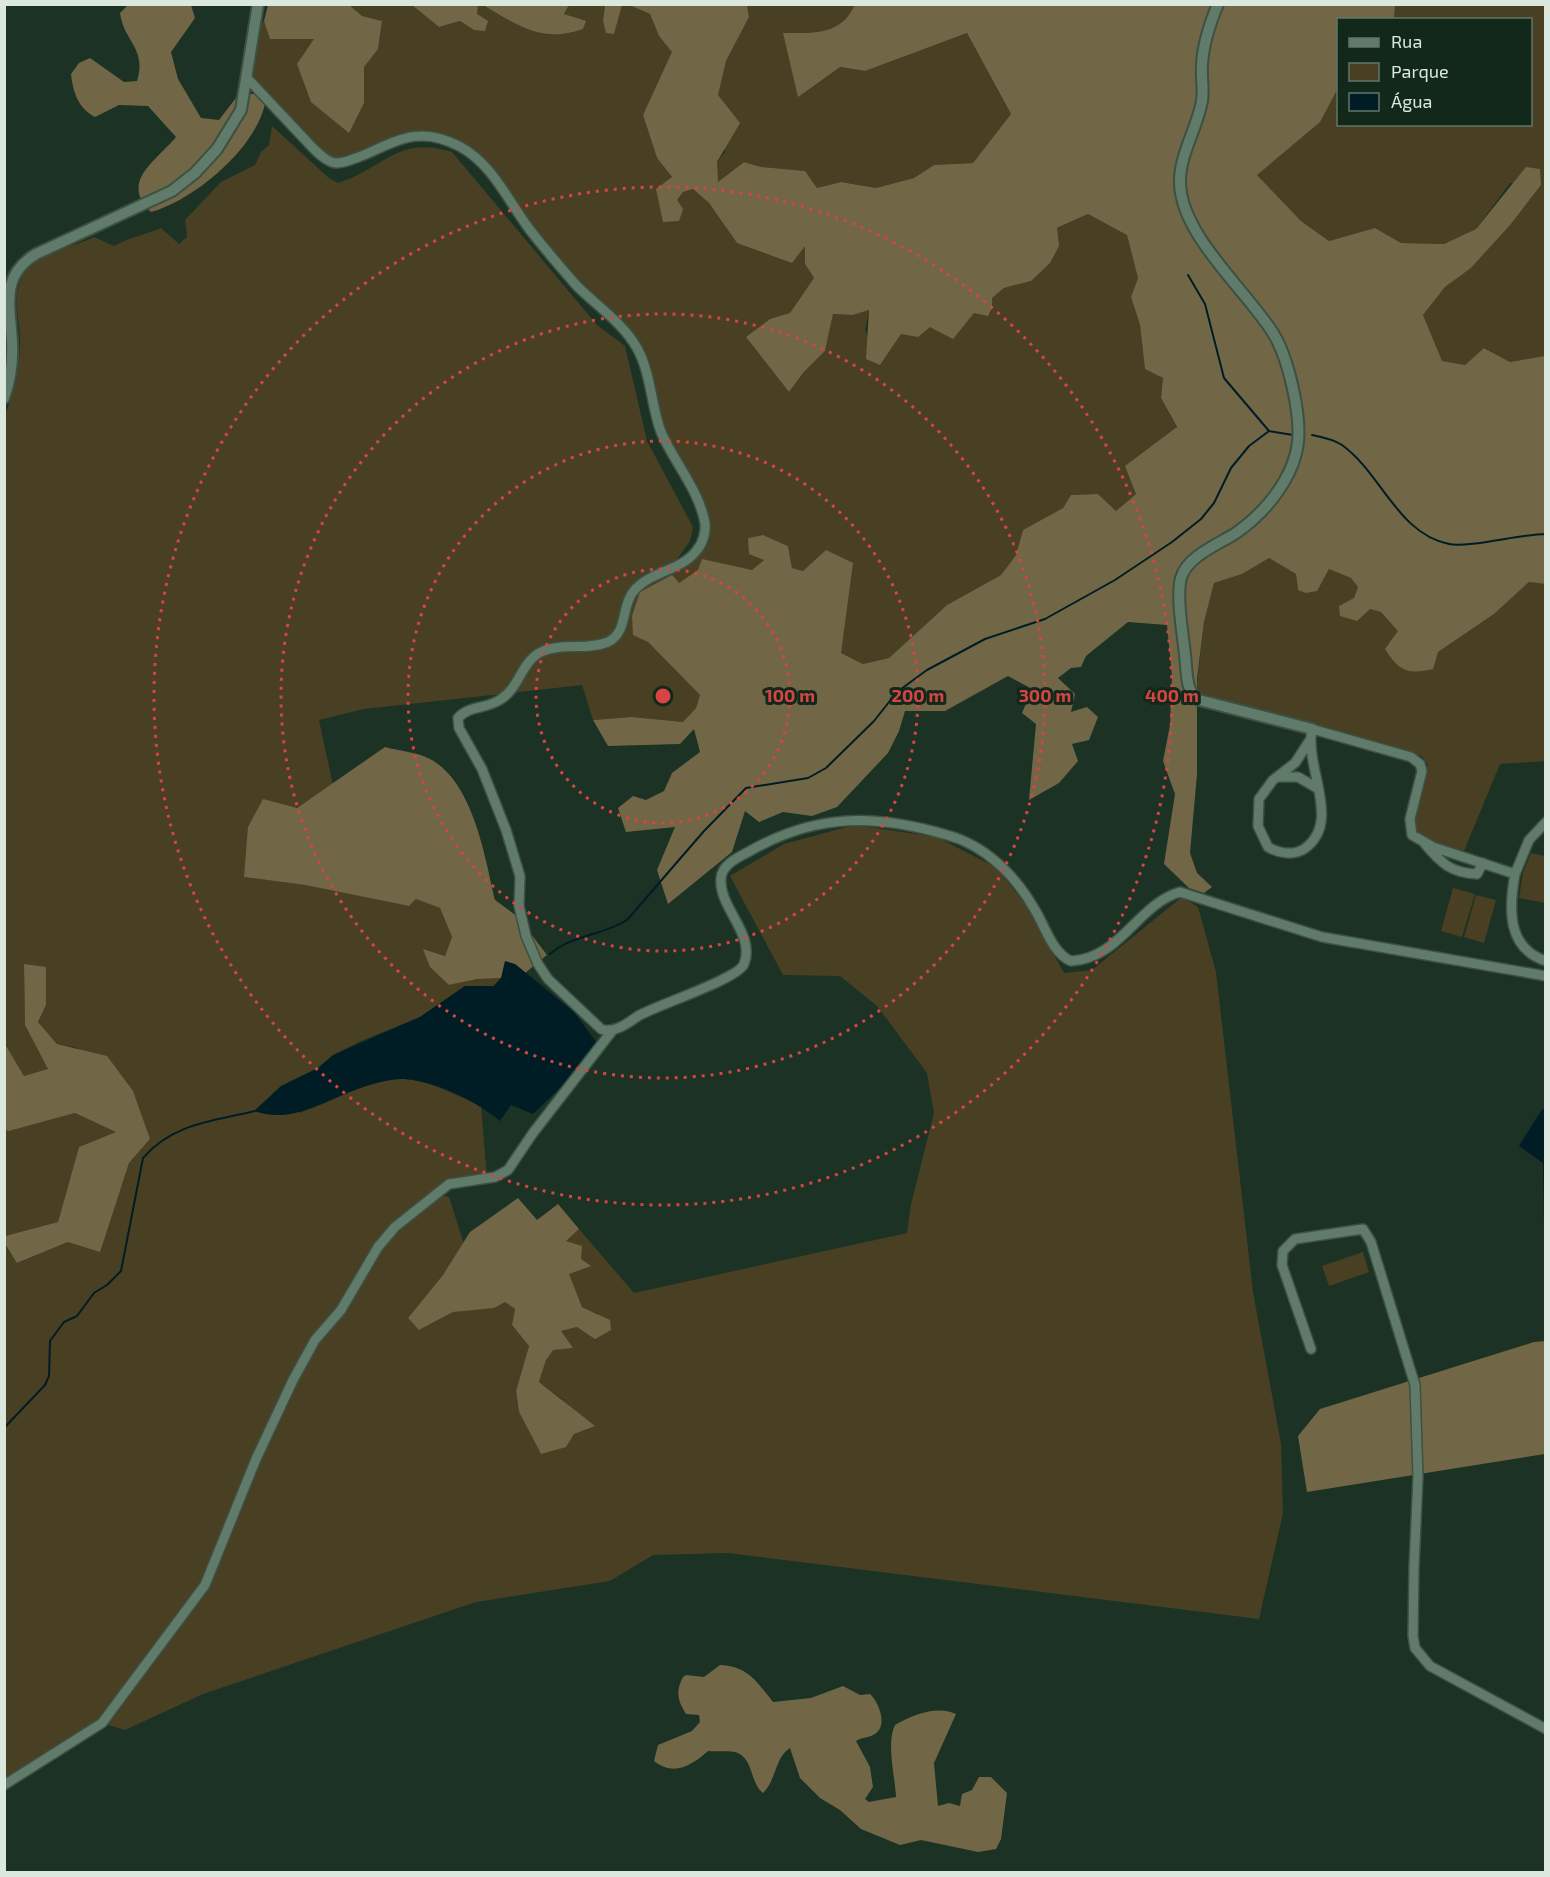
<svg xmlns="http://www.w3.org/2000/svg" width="1550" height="1877" font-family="'Exo 2',sans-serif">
<rect width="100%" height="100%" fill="#1b3224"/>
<path fill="#494023" d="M348,5h64l27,22 21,-6 14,9 4,-25h5c34,20 59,39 100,24l2,-7 -21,-8 5,-9h36l-2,16 11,12 8,-28h7l21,9 9,22 14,16 -30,63 14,43 15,19 -7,7 11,17 7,-9 10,-3 16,14 28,40 68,2v19l9,14 -24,36 -20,5 -24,18 43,55 14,-19 22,-22 8,-37 20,1 16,-5 -4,20 15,35 21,-31 91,-26v-10l12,-10 27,-7 25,-52 32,-15 39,20 11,44 -7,19 9,28 5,43 18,10 -2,20 16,30 -51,38 10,28 -20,17 -18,-17 -27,1 -8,13 -40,22 -7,25 -15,20 -54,30 -58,53 -26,6 -22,-11 -38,-82 -11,-3 -4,-22 -25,-11 -15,3 16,22 -12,10c-65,-13 -81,21 -119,64l15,8 52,53 -4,13 -13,14 -51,-5 -39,3 -11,-35 -218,24 -45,11 14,65 -37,23 -52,69 61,8 104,21 7,-7 24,9 12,29 -7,19 -21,-7 25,36 28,-6 24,-1 -8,8h-28l-45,31 -59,24 -28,14 -15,13 -37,18 19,27c31,-13 67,-33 102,-34 23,-1 58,18 79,27l6,72 -22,2 -29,14 13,3 15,47 -21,31 -35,43 11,12 34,-18 52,-10 10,7 -3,16 17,21 -13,45 3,21 22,42 22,-54 -24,-18 7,-22 15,-29 16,-4 22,-13 -17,-7 -14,-33 13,-15 -16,-18 14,-12 55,64 273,-60 4,-29 23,-91 -7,-40 -50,-67 -37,-30 -57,-1 -53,-99 54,-32 70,-19 83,12 58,30 32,39 37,67 28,-3 90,-73 16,10 18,65 37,320 28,152 2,69 -24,106 -531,-66 -75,2 -43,26 -134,21 -273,92 -78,36 -23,-7 -97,62 -1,-541 14,19 50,-21 53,-54 8,-25 21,-24 -73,-91 -20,-4 -19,-22 8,-17 -22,-40 1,60 24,45 -25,6 -19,-32 -1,-627c10,-23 15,-46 16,-72 1,-27 -13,-58 11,-79 16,-14 43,-20 63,-29l20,9c16,-9 31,-11 47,-18l18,16 8,-7 -2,-17 36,-38 34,-17 6,-13 8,-7 3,-19 57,52 9,5c48,-16 60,-48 114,-31l145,173 28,21 22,95 46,86 -3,14 -19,27 18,-10 16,-33 -32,-67 -35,-108 -62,-66 -100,-127 -52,-22 -77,27 -25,-6 -75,-78 7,-48 10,-9 7,18h44l49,64v-37l14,-17 4,-28 -20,-5z
M747,5h108c-13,32 -43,28 -72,28l8,27 74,11 102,-38 44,81 -38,49 -39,2 -20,13 -38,10 -35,-6 -24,6 -13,-17 -43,-4 -17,-5 -27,21v-21l8,-10 -8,-57 9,-34 23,-44z
M1395,5h150v351l-35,6 -25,-14 -20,17 -24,-4 -18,-46 22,-28 26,-19 40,-44 30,-39 -31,-2 -34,46 -32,15 -43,-1 -26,-15 -46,13 -28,-20 -45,-47 63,-52 17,-34 2,36h192v-104l-136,-1z
M1269,557l27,17 2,16h19l12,-21 22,9 7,8 -4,12 27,14 18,19 39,21 56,-38 35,-32 16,2v177l-45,3 -36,87 -41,-13 -10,-8v-12l15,-53 -6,-9 -226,-62 8,-72 10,-39 28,-9z
M1531,853l14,3v47l-26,-5 4,-25z
M1453,888l22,6 -13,43 -21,-6z
M1476,895l20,5 -12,43 -20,-6z
M75,1113l42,19 -38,15 -21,75 -53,14v-106l4,1z
M1363,1252l6,20 -40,14 -7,-20z"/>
<path fill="#716747" d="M348,4l14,12 20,5 -4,28 -14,18v36l-15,30 -38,-31 -14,-38 17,-25h-44l-6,-18 4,-16z
M855,4l540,1 -1,14 -56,1v68l-18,34 -63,53 44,46 28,20 46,-13 26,15 43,1 32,-15 50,-62 14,2 1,16 -30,39 -40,44 -26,19 -22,28 19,46 23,4 19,-17 26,14 35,-6v228l-16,-2 -35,32 -56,38 -5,17c-26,6 -34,2 -48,-20l13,-18 -17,-19 -11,-3 -13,12 -17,-5 -1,-10 15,-8 4,-11 -7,-9 -22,-9 -12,22 -11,2 -8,-3 -2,-16 -27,-16 -27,16 -28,9 -10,39 -7,57v95l-7,79 7,20 15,14 -8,6 -15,-5 -25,-24 11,-70 -12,-33 7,-36 2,-49 -5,-51 -39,-3 -42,34 -5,11 -10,1 -13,10 17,16 -4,18 16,-5 11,10 -9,23 -17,4 6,17 -19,22 -30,17 7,-76 -14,-11 10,-24 -24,-13 -63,35h-40l-6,20 -11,22 -51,54 -25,9 -29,-4 -24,10 -14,-11 -13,41 -64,52 -11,-34 18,-43 -49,5 -8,-24 15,-12 13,4 18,-9 8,-18 28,-21 -6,-23 -14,15 -72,2 -15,-26 39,-3 51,5 13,-14 4,-13 -52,-53 -15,-7 -1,-19 8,-24 32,-17 7,8 19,-13 4,-11 50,11 12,-10 -15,-6 -1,-16 15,-3 25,11 4,22 11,3 23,-21 27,13 -12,90 22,11 26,-6 58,-53 54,-30 15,-20 7,-25 40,-22 8,-13 27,-1 18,17 20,-17 -11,-28 52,-39 -16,-29 2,-20 -18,-9 -5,-44 -9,-28 7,-19 -11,-43 -39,-21 -31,14 2,18 -9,17 -19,18 -27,7 -12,10v10l-4,8 -14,-3 -21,26 -23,-12 -12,10 -17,-3 -21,31 -14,-6 3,-49 -16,5 -20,-1 -8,37 -22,22 -14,19 -43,-55 24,-18 20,-6 24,-35 -9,-14v-18l-13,17 -55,-20 -28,-40 -16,-14 -10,3 -6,8 6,9 -4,12 -16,1 -7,-33 16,-12 -15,-19 -14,-43 29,-63 -13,-16 -9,-22 -21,-9h118l2,12 -23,44 -8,34 22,28 -23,39 1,20 26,-20 17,5 44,4 12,17 24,-6 35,6 38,-10 20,-13 39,-2 38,-49 -44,-81 -102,38 -25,-4 -42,30 -15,-64c29,0 59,3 72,-29z
M128,5h63l4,13 -24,34 7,27 23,39 18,2 20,-26h15l11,10c-10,45 -71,96 -114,108 -32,-30 5,-51 25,-75l-28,-31 -29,-1 -24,12c-17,-9 -22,-25 -24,-43l8,-11 11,-5 34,24 13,-1c10,-33 -13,-39 -17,-68z
M412,5h66l-1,9 11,7 -3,10 -11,-1 -14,-9 -21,6z
M483,5h86l-5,9 22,7 -3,8c-41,15 -66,-4 -100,-24z
M605,5h17l-8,29 -8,-1 -3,-12z
M385,747c14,4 33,5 45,12 43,23 55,97 65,141l23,17 29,38 -22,18 -10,-9 -14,14 -24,1 -28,6 -19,-18 -7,-18 22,7 7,-19 -12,-29 -24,-9 -7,7 -104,-21 -61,-8 4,-50 15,-28 34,9z
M24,964l22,3v38l-8,17 19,22 50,12 26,35 17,48 -21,24 -29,89 -32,-10 -51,21 -12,-19v-8l53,-14 21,-75 37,-15 -41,-19 -66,18 -4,-1v-86l19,32 24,-7 -23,-44z
M518,1198l19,22 21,-16 21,25 -13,12 16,5 -1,13 10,7 -22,8 13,33 28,13 1,10 -16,9 -18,-12 -16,4 12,17 -20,2 -7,10 -7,22 56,44 -21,8 -8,13 -25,7 -22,-42 -3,-21 13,-45 -17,-21 3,-16 -10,-7 -11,6 -41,4 -34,18 -11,-12 35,-43 27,-43z
M1545,1341v113l-238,38 -9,-56 22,-27 214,-67z
M720,1665c28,1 37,17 53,37l38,-4 32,-12 17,9 10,-1c9,8 18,32 5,40 -6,4 -13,3 -19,7l14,26 3,20 -8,12 4,3 27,-5c-1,-21 -10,-54 -1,-72 17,-10 42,-20 61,-11l-22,49 4,43 11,-3 11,3 2,-12 10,-4 7,-13h12l16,16 -6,46 -5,10 -18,3 -57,-12 -21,5 -39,-16 -21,-19 -20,-12 -20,-20 -10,-30c-15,9 -14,33 -27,45 -13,-10 -9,-32 -25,-40 -8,-3 -22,-1 -30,-2 -16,14 -34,26 -54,10l4,-16 34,-14 8,-9 -1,-7 -13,-1c-8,-13 -11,-22 -3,-37l3,-2 18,2z"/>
<path fill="#001c25" d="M505,961l10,3 59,48 23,31 -38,46 -26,25 -22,-9 -11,16c-26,-21 -62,-39 -96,-42 -13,-1 -37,6 -49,11 -34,13 -65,34 -101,21l27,-25 37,-18 15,-13 87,-38 45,-31h29l7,-8z
M1545,1108v175l-2,-120 -24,-17 22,-35z"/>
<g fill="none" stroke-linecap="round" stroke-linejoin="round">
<path stroke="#001c25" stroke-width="2" d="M1188,275l17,29 19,74 45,53
M1312,435c10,2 21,4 30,10 39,28 56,89 107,99 20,4 72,-10 97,-10
M550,954c23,-20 52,-18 77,-34l77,-89 42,-43 62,-10 18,-10 48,-47 23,-29 30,-22 58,-31 60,-20 70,-39 57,-38 29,-23 13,-16 17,-35 18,-22 20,-15 24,4
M4,1428l41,-43 4,-9 1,-35 14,-19 13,-6 17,-23 13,-8 14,-14 22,-113c30,-35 71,-37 112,-47"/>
<g stroke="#3c5043" stroke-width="12">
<path id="minor" d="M247,78l65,69c7,7 15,15 24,16 10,0 19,-5 28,-8 36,-16 57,-29 95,-9 34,18 49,55 71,84 15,19 31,38 47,56 19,19 47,38 60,62 14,25 14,57 24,84 13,30 38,58 44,91 1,9 -2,20 -8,27 -15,21 -48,21 -64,42 -12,15 -5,40 -25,50 -21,9 -46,0 -67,10 -19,9 -22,36 -40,47 -13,10 -32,6 -43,19l1,10 23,41 24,61 14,46 -1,30 7,30 12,28 10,15 53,50c13,5 27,-6 37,-13 19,-11 100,-37 106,-52 12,-30 -26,-57 -23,-86 1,-14 18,-21 29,-27 67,-38 125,-37 197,-16 38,10 69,41 88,75 10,16 17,43 36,51 49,-2 67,-57 109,-69l142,45 224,39
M1310,740l-15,23 -22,17 -14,19 -1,27 10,21c10,6 25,9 36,2 39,-27 0,-81 8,-120l99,28 9,7 2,7 -12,48 2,16 21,12 82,27c-6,33 -9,74 31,87
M1278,777h20l19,11
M1425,844c16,19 26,29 52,30l6,-11
M1515,874l14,-34 17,-18
M1311,1349l-29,-84 1,-14 12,-12 68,-10 8,13 44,143 3,92 -4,90 -1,69 2,12 15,18 116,63
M4,1785l98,-62 103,-138 51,-126 37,-79 22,-40 26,-30 37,-63 17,-20 54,-43 46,-7 13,-7 25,-37 79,-102"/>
</g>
<g stroke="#3c5043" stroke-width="14">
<path id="tertiary" d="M1218,4c-8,19 -15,41 -16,61 -1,12 2,24 0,36 -5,28 -23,54 -22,83 2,52 66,106 93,149 15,24 28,80 25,109 -4,36 -33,71 -62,91 -17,11 -49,23 -55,45 -5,19 2,56 4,77 2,14 0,38 14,45l113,29
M4,398c7,-19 9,-37 8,-56 -2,-37 -12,-66 24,-88l136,-63 23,-18 22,-24 24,-39 17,-106"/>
</g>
<use href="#minor" stroke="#617b6a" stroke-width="9"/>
<use href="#tertiary" stroke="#617b6a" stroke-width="10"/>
</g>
<g fill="none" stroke="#d74543" stroke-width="3" stroke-dasharray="3 6">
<circle cx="663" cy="696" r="127"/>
<circle cx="663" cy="696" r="255"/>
<circle cx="663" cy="696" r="382"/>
<circle cx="663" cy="696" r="509"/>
</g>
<circle cx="663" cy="696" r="9" fill="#d74543" stroke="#11281b" stroke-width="3"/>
<g font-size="18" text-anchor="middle" font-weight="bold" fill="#d74543" stroke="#11281b" stroke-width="6" stroke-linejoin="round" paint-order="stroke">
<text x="790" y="702">100 m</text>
<text x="918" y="702">200 m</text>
<text x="1045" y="702">300 m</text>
<text x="1172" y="702">400 m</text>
</g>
<rect width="1550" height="1877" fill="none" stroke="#dae8de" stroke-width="12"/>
<rect x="1337" y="18" width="195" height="108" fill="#11281b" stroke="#617569" stroke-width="1.5"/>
<rect x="1349" y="38" width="30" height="9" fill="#617b6a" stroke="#617569" stroke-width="1.5"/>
<text x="1391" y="48" font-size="18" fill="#dae8de">Rua</text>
<rect x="1349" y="63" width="30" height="18" fill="#494023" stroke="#617569" stroke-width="1.5"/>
<text x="1391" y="78" font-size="18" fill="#dae8de">Parque</text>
<rect x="1349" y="93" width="30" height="18" fill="#001c25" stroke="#617569" stroke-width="1.5"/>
<text x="1391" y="108" font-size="18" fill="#dae8de">Água</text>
</svg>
